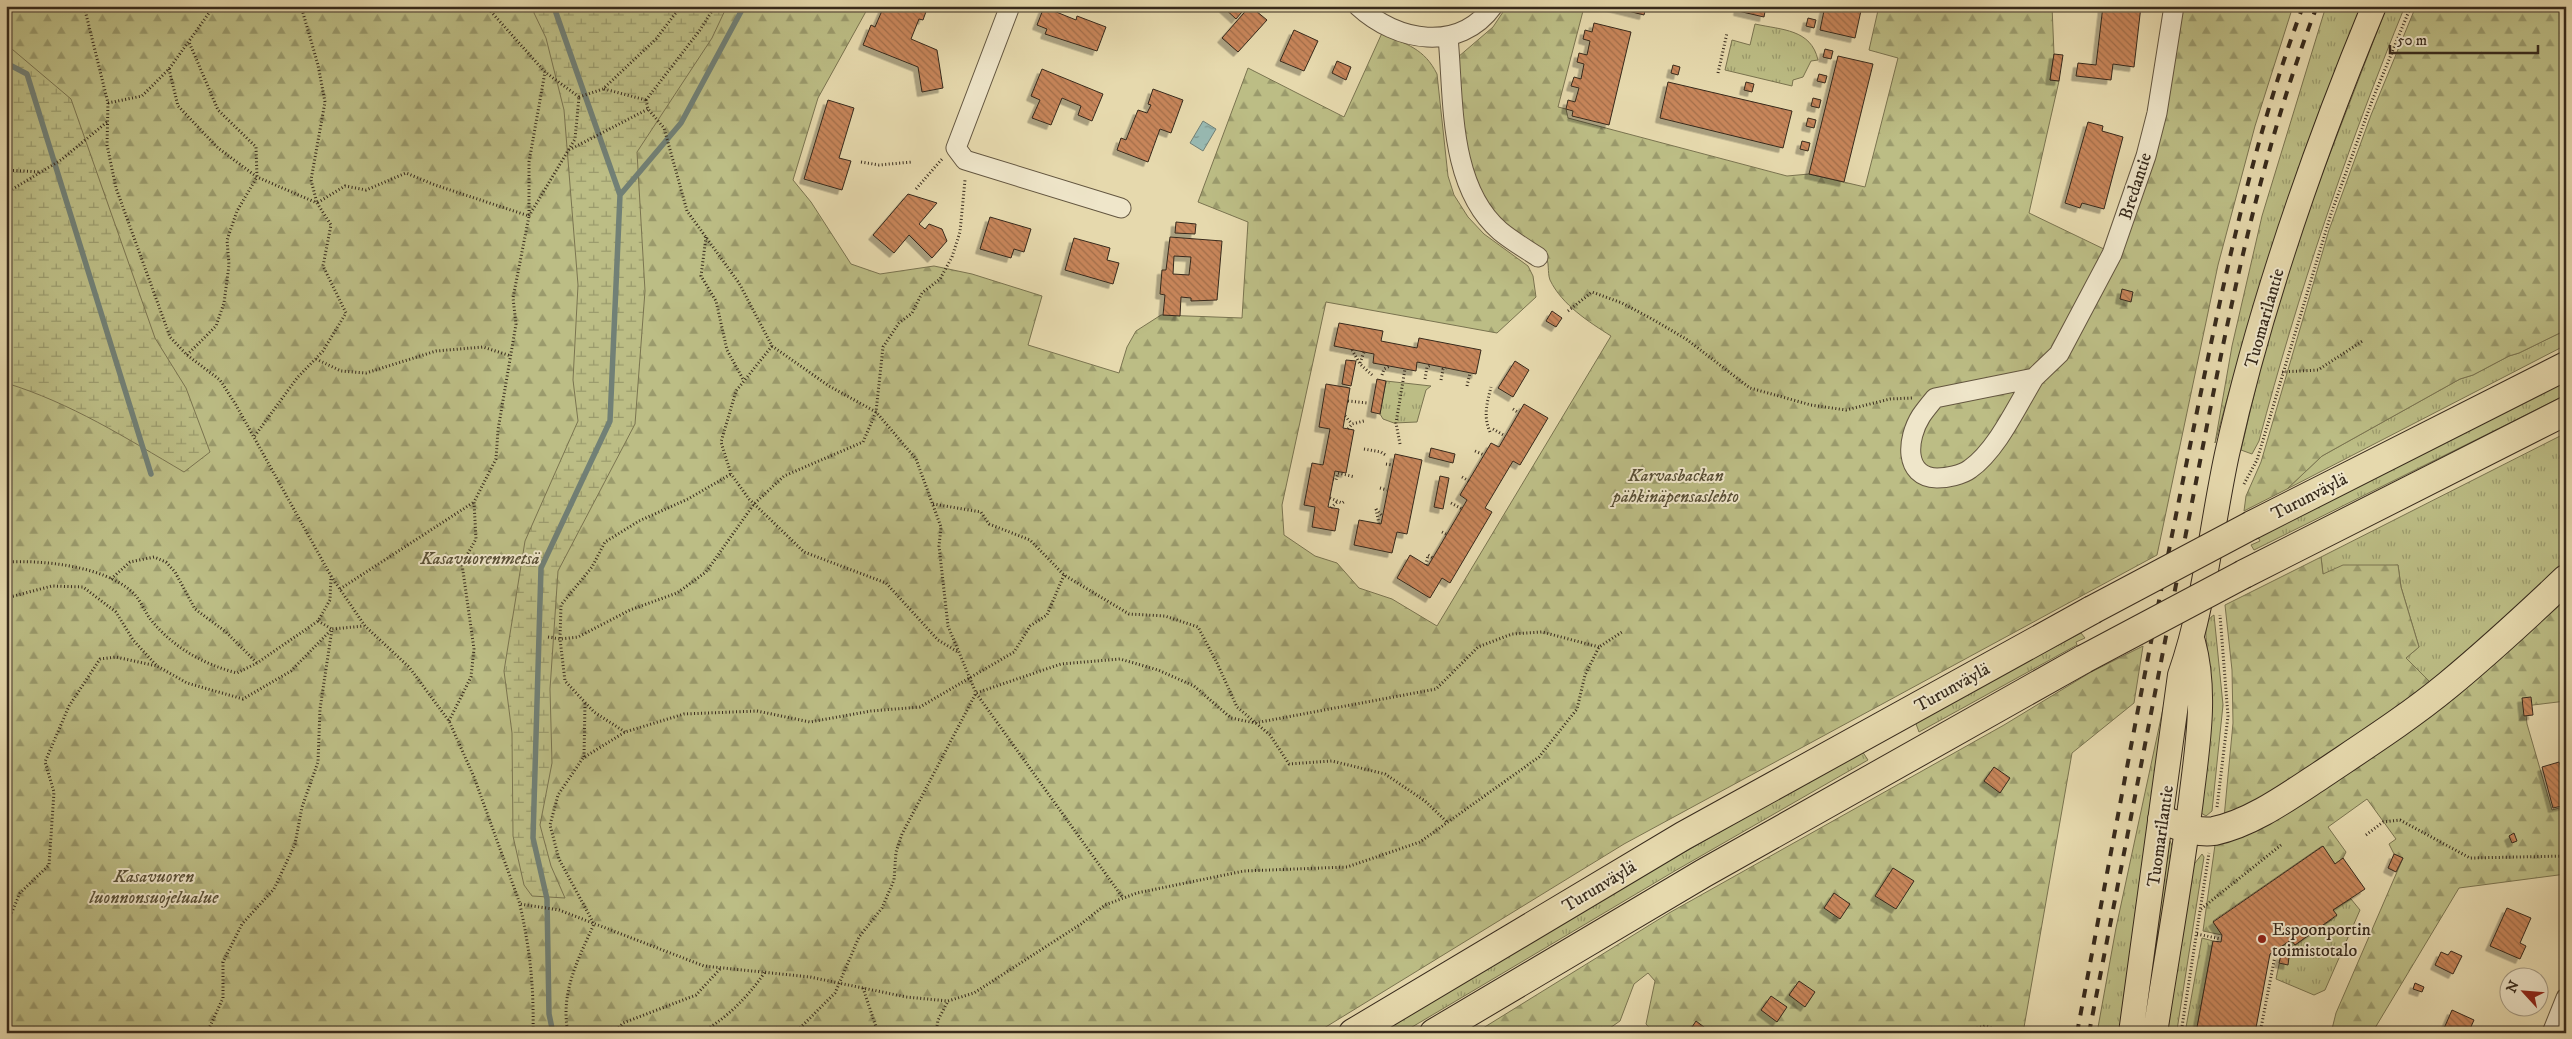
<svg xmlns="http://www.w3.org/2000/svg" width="2572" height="1039" font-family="'IM FELL DW Pica',serif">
<defs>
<pattern id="grass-tufts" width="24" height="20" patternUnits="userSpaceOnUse" patternTransform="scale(1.25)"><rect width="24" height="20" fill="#bcbd85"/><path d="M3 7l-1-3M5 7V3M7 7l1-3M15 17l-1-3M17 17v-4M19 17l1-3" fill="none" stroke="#9a9a6c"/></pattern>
<pattern id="forest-firs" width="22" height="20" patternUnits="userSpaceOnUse" patternTransform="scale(1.25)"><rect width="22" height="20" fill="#bcbd85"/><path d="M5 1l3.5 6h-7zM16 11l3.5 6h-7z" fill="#9a9a6c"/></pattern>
<pattern id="wetland-marsh" width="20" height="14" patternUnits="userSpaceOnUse" patternTransform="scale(1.25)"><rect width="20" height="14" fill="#bcbd85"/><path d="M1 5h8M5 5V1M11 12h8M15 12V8" fill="none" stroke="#9a9a6c"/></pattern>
<pattern id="water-ripples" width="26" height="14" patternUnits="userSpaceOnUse" patternTransform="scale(1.25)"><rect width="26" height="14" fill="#98b9b2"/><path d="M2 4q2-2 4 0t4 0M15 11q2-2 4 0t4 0" fill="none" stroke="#7d9790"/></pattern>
<pattern id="building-back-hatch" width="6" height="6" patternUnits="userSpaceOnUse" patternTransform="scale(1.25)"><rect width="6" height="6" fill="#c7855a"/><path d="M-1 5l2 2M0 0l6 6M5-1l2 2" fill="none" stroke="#a26d4a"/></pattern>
<filter id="shadow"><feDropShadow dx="-4.5" dy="4.5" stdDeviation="0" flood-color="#0004"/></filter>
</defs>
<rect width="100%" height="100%" fill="#e6d9ad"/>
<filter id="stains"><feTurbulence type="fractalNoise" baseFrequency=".004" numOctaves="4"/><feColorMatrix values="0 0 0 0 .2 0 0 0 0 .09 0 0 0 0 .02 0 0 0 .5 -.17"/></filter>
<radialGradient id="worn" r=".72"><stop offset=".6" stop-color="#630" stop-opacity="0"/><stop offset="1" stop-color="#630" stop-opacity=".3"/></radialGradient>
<path fill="url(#grass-tufts)" stroke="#7a7450" d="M2326,6h35c-13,40 -31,78 -46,117 -37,106 -71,212 -100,320l17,-97 30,-130z
M2387,6h18c-58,142 -107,287 -146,435l-7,13 -11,-4 24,-102 37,-122z
M1755,24c27,6 56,5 63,36l-7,1 -8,16 -10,3 -1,6 -67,-16 7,-30 18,5z
M2566,330v15l-279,144 35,-33 138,-77 13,-4 36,-19 10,-3z
M1386,381l45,5 -5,4 -9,32 -23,1 -11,-4 -3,-5z
M2566,382v13l-312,155 -3,-5 9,-4 -2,-4 197,-102z
M2566,433v135l-133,117 -27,-27 13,-11 -18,-60 -3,-22 -75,9 -2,-17z
M2214,615l9,90 -11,106 -6,5 -8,-5c4,-54 12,-110 9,-165 -1,-10 -4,-25 7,-31z
M2081,633l4,5 -9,4 1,3 -158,87 -4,-11z
M2167,690l-44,343h-26l19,-105z
M1862,751l6,9 -195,112 -271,161h-22l287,-171z
M2170,841l4,9 -24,183h-11l28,-189z
M2202,854l2,3 -27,173v3h-11l22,-161z
M2351,899l9,11 -35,80 -11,5 -38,-16 5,-24 -3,-6 13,-9 4,5 42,-29 -4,-6z
M2202,938l11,3 -17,92h-11z"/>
<path fill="url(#forest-firs)" stroke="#7a7450" d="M6,6h863l-51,92 -25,82 18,22 40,62 29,10 54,-8 38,8 70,22 -14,49 91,28 8,-26 9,-16 25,-16 81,3 6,-96 -50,-20 50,-134 96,49 38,-84c25,12 42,15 55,41l11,102 6,19 14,22 16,17 44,32 5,10 3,21 -39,36 -171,-31 -44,203 2,30 31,21 22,7 22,25 33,11 45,27 174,-290c-22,-14 -49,-31 -61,-56 -3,-8 0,-18 -5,-25 -5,-7 -16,-10 -22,-15 -10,-8 -20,-17 -28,-26 -36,-36 -34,-110 -37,-157l35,-30 14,-21h81l-5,5 -25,96 8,2 2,9 219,58 22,-2 56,13 33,-129 -29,-8 10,-44h173l2,48 -4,26 9,1 -30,132 79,38 -11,51 82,-296h114l-38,120 -37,139 -61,290 -533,289 -308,189h-1310z
M2416,6h150v324l-47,23 -10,3 -36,19 -13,4 -138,77 -35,33 -43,22 2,-15 15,-34 68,-232 42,-115z
M2321,557l2,17 20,-9h55l3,22 18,60 -13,11 27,27 -118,86 -91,47 9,-95 -1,-53 -7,-65z
M2566,593v108l-41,5 2,18 25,86 14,-4v68l-107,14 -87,145h-41l5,-20 67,-155 -9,-4 -5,-10 7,-5 -29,-40 -39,28 18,25 -3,6 -8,6 -13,-18 -109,75 9,14 -19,-4 12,-86 85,-43z
M2143,646l-9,57 -62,50 -49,280h-369l-8,-9 9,-43 -7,-8 -14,11 -14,37 -13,9 -16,-1 -6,4h-110l194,-120 335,-188 87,-53z"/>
<path fill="url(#wetland-marsh)" stroke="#7a7450" d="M534,6h193l-15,32 -75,114 8,139 -10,133 -77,147 -8,118 2,74 -12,62 11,41 14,32 -33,-2 -8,-11 -11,-49 -1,-103 -8,-62 21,-130 53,-120 -5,-41 5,-95 -14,-175 -18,-72 -12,-25z
M6,44l65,55 84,239 31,50 24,64 -26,20c-58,-34 -113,-69 -178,-89z"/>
<path fill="url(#water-ripples)" stroke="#718076" d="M1203,121l13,8 -13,22 -13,-8z"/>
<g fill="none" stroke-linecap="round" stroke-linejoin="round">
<path stroke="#718076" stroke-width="5.5" d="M6,63l21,11 124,400
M620,195l61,-72 63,-117
M553,1033l-4,-19 -2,-115 -14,-61 8,-270 69,-147 10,-226 -65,-185 2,-4"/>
</g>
<path fill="url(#building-back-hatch)" stroke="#372a1c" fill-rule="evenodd" filter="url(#shadow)" d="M884,6h44l-5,14 -4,-1 -8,20 26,11 6,38 -21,4 -4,-25 -55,-22 8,-20 4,2z
M1222,6h25l-11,13z
M1250,6l17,14 -29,32 -16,-14z
M1608,6h38l-2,9z
M1739,6h27l-2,11 -26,-6z
M1825,6h37l-7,32 -35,-8z
M2103,6h38l-7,61 -21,-3 -2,16 -35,-4 2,-13 18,2z
M1044,7l32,13 1,-4 29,11 -9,24 -52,-17 2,-5 -10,-4z
M1808,18l8,2 -2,8 -8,-2z
M1594,23l37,9 -22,93 -37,-9 1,-5 -7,-2 2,-9 7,2 4,-14 -8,-2 3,-9 7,2 3,-15 -7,-2 2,-9 8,2 3,-14 -7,-2 2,-9 7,2z
M1294,30l24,11 -14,30 -24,-10z
M1825,49l8,2 -2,8 -8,-2z
M2054,54l9,1 -4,26 -9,-1z
M1838,56l35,8 -29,118 -35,-8z
M1337,61l14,6 -5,13 -14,-7z
M1673,65l7,2 -2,8 -7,-2z
M1042,69l61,25 -11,27 -14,-6 3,-9 -19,-8 -11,27 -19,-7 8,-18 -9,-4z
M1819,74l8,2 -2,7 -8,-2z
M1668,82l124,29 -9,37 -123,-30z
M1746,82l8,2 -2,8 -8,-2z
M1153,89l30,11 -12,33 -11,-4 -12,33 -31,-12 4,-12 5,2 12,-30 9,3 4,-8 -3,-1z
M1813,98l8,2 -2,8 -8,-2z
M828,100l26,8 -15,50 12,3 -9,29 -38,-11z
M1808,118l8,2 -2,8 -8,-2z
M2088,122l15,4 -1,5 21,6 -19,72 -22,-6 -2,5 -15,-5z
M1802,141l8,2 -2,8 -8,-2z
M908,194l29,9 -18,21 6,5 4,-5 13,5 5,12 -15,17 -23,-23 -15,18 -21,-18z
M990,217l41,12 -7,23 -10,-3 -3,9 -31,-9z
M1176,222l20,2 -1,10 -20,-1z
M1170,237l52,4 -5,59 -26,1v-3l-10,-1 -1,19 -17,-1 2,-20 -5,-1 2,-24h4zM1174,256l17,1 -2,18 -16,-1z
M1074,238l36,10 -3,12 12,3 -6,21 -48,-14z
M2122,289l11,3 -2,10 -11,-3z
M1552,311l10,7 -6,9 -10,-6z
M1339,323l44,8 -2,10 36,7 2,-10 62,12 -5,24 -59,-12 -1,9 -43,-8 1,-9 -40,-8z
M1346,360l10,1 -5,25 -9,-2z
M1515,361l14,9 -16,27 -15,-9z
M1377,379l9,2 -6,33 -9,-2z
M1326,384l24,4 -7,40 11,2 -8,43 -11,-2 -7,36 11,2 -4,22 -23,-4 3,-20 -11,-2 8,-42 11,2 7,-36 -11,-2z
M1524,404l24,14 -28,47 -7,-4 -28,47 7,4 -42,71 -8,-5 -12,20 -33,-20 13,-23 18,11 39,-66 -7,-5 24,-40 7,-12 8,4z
M1431,448l24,6 -2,9 -24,-6z
M1395,454l27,6 -15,74 -10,-2 -5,21 -38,-8 5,-25 22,4z
M1440,476l9,2 -6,31 -9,-2z
M2531,697l2,18 -9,1 -2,-18z
M2559,762l7,19v24l-13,3 -11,-41z
M1994,767l16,11 -10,15 -16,-12z
M2514,833l3,8 -5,2 -3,-7z
M2323,846l12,18 8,-6 22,31 -32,21 4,5 -42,30 -4,-5 -21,14 -15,79h-59l17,-92 8,1 1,-7 -9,-13z
M2394,854l9,4 -7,14 -8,-4z
M1893,868l21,13 -18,28 -21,-13z
M1834,893l16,11 -10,15 -16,-11z
M2507,908l24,10 -11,25 6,3 -6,13 -30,-13z
M2451,951l11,5 -9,18 -18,-9 6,-13 7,3z
M2281,955l8,2 -1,8 -9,-2z
M1799,981l16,11 -10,15 -16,-12z
M2415,983l9,4 -2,5 -9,-3z
M1771,996l16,11 -10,15 -16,-12z
M2452,1010l22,10 -4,9 5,4h-33z
M1696,1021l16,12h-24z"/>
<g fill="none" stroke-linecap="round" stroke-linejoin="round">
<g stroke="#635640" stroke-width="21">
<path id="minor" d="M1010,6l-54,142 9,12 156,48
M1358,6c39,36 101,47 135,0
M1448,37c6,62 0,149 52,194 12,10 26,18 38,26
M2034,378c-17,28 -37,72 -64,91 -8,6 -23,9 -33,9 -34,-1 -30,-40 -16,-62 4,-6 9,-12 14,-18l99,-20 25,-24 53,-100 34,-98 11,-43 17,-107
M2552,1033l14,-35"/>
</g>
<g stroke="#372a1c" stroke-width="26">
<path id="major" d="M2131,1033l49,-358c25,-71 31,-147 47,-221 34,-153 87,-303 147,-448
M2155,1033c12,-78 26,-155 36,-233 6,-51 16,-107 2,-158"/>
</g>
<g stroke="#372a1c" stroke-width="30">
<path id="highway" d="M2252,525l314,-159
M2244,574l322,-163
M2162,820c16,5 35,14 52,11 38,-8 75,-35 107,-56 43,-29 87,-57 127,-90 41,-34 80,-70 118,-106
M1353,1033l330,-197 409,-226
M1434,1033l270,-160 380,-214"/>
</g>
<path stroke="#372a1c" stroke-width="3" stroke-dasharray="1 2.5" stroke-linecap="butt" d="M301,6l17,59 7,37 -14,78 6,23 28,-17 21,4 40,-17 29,12 94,31
M486,6l59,66 34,25
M169,69l9,37 40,42 39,29 60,26 14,22 -8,41 23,47 -23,38 -26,27 -43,59
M1718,73l9,-40
M604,89l42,11
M579,97l24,-8 53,-50 25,-33
M646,100l2,9 16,19 23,83 52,72 33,63 57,40 47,26 40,47 25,68 -2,19 9,80 28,67 147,205
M646,100l54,-70 15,-24
M108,103l34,-7 27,-27 45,-63
M569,150l79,-41
M861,162l18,3 33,-3
M6,170l34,2
M916,189l26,-30
M6,193l55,-33 46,-38
M529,216l46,-77 4,-42
M706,237l-5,39 15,25 11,49 17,31
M1568,311l24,-19 30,11 30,16 34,20 64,49 61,17 35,5 44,-11 22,-1
M772,346l-36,45 -15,51 10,32 18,25 55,53 82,31 52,57 20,12
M1352,350l8,14 12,11
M187,355l29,-29 8,-23 5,-38 -2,-25 10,-29 20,-34 -1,-30 -38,-37 -29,-68
M316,359l25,12 25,2 70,-22 47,-4 28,9
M1360,363l4,-11
M2282,372l36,-2 46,-30
M1382,375l2,-6 6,-3
M1425,379l2,-12 4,-2
M1441,380l2,-11 3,-1
M1467,386l3,-13
M1348,401l19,2
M1513,409l6,4
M1345,416l7,8
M1348,429l4,-5 12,-3
M1493,429l12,7
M1490,432c-7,-16 -3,-29 1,-45
M1400,444l-4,-21 9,-54
M1364,449l17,3 6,4
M1475,451l9,4
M1386,464l6,1
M1462,477l7,4
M1333,479l3,1 2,-7 17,4
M2244,484l13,-24 74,-246 41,-113 39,-95
M1380,488l7,2
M1330,498l12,5 3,-2
M1451,503l11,6
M933,504l48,8 8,12 41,16 34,35 65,39 36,2 33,11 19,36 20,44 33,28 19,29 43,-3 53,13 40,27 23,22
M1331,508l6,-6
M1376,509l3,15
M1376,509l6,7
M1442,532l4,2
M6,562c38,-2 96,4 125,29 9,7 13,20 20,29 23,28 52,44 86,53l20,-10 61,-42 12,-21 1,-24 -95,-171 -16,-25 -33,-25 -17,-18 -54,-149 -9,-43 1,-42 -24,-97
M1426,565l2,-10 5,3
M331,576l34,50 44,41 40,54 25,56 46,127 39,6 145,56 106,11 96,20 42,4 26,-8 107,-69 24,-19 32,-12 107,-22 103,-4 73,-25 119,-85 38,-48 8,-34 14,-28 23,-15
M111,579l19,-17 24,-5 12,5 9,10 20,37 31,23 31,31
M340,589l134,-87
M6,598l46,-12 31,1 33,25 17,28 24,26 30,17 56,16 48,-28 41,-42 32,-3
M318,621l14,8
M548,637l12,2 18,-2 52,-27 47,-17 29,-21 48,-68 30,-28 79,-34 13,-30 7,-65 16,-24 13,-10 10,-20 18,-14 12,-22 8,-25 5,-52
M449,721l22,-44 3,-28 -12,-85 14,-25 -2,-37 22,-43 2,-29 18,-106 -3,-26 16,-82v-54l16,-90
M625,732l-31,-20 -29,-31 -5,-42 1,-34 31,-38 13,-25 34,-21 49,-22 43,-25
M584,757l1,-54
M2217,807l11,-91 -8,-101
M2366,835l17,-13 17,-2 70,38 96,-2
M520,905c10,45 14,81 13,128
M2201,909l80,-64
M6,926l14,-33 29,-28 5,-73 -9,-30 24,-56 31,-47 16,-2 41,9
M2197,934l24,5
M863,988l15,45
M207,1033l16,-35v-36l19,-38 32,-35 21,-45 7,-37 16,-45 2,-53 12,-80
M568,1033c-8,-41 10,-73 26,-109l-35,-65 -9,-34 8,-30 25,-37 42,-26 59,-18 73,-3 53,11 61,-11 49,-4 94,-55 16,-26 17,-11 17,-40
M614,1033l9,-10 73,-28 25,-27
M701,1033c27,-16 46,-35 64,-61
M795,1033l40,-40 24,-56 23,-29 12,-28 2,-28 6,-18 74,-141 85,-29 59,-5 38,11 36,16 37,32 24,5 181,-34 42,-42 34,-13 30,-2 57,15
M936,1033l2,-13 10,-19
M1960,1033l25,-7 22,7
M2181,1033l28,-180
M2260,1033l15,-77 -2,-4"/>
<use href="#minor" stroke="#efe6ca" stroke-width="19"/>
<use href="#major" stroke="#e6d9ad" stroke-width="24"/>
<use href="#highway" stroke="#e6d9ad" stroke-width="28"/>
<path stroke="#372a1c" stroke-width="4" stroke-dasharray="9 9" stroke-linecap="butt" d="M2077,1033c37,-196 73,-392 113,-587 30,-148 60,-298 113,-440
M2089,1033c36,-184 71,-367 107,-551 31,-160 62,-323 121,-476"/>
<g stroke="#372a1c" stroke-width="30" stroke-linecap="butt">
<path id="highway-bridge" d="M2092,610l160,-85
M2084,659l160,-85"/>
</g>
<use href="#highway-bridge" stroke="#e6d9ad" stroke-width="28"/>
</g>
<circle fill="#8f2418" stroke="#efe6ca" stroke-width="2" cx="2262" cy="939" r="5"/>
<g text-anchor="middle" stroke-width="4" stroke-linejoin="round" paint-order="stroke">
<g font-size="18" fill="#372a1c" stroke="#efe6ca">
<text transform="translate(2135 186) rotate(-72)" y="6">Bredantie</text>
<text transform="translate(2264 318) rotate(-74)" y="6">Tuomarilantie</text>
<text transform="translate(2309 496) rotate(-27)" y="6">Turunväylä</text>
<text transform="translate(1952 687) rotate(-29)" y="6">Turunväylä</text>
<text transform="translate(2160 836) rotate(-82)" y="6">Tuomarilantie</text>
<text transform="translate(1599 886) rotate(-31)" y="6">Turunväylä</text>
</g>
<g font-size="18" font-style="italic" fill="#584f36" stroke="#efe6ca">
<text x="1676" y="481">Karvasbackan<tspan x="1676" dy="21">pähkinäpensaslehto</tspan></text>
<text x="480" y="564">Kasavuorenmetsä</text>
<text x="154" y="882">Kasavuoren<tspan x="154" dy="21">luonnonsuojelualue</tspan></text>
</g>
<g font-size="18" fill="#372a1c" stroke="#efe6ca" text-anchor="start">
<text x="2272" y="935">Espoonportin<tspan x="2272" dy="21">toimistotalo</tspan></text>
</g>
</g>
<rect width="2572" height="1039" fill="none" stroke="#e6d9ad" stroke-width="25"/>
<rect x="8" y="8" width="2557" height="1024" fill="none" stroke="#372a1c" stroke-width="2.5"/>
<rect x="12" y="12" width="2547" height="1014" fill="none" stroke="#372a1c"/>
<g transform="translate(2524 992) rotate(296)"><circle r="24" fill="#efe6ca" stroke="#a59b84"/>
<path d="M0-4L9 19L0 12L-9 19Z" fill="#8f2418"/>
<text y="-8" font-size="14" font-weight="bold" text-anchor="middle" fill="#372a1c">N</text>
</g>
<path d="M2390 45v8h148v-8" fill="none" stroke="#372a1c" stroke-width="2.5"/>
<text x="2397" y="45" font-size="15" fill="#372a1c" stroke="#efe6ca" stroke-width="4" paint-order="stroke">50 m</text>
<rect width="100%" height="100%" filter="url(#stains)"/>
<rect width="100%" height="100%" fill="url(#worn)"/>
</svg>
